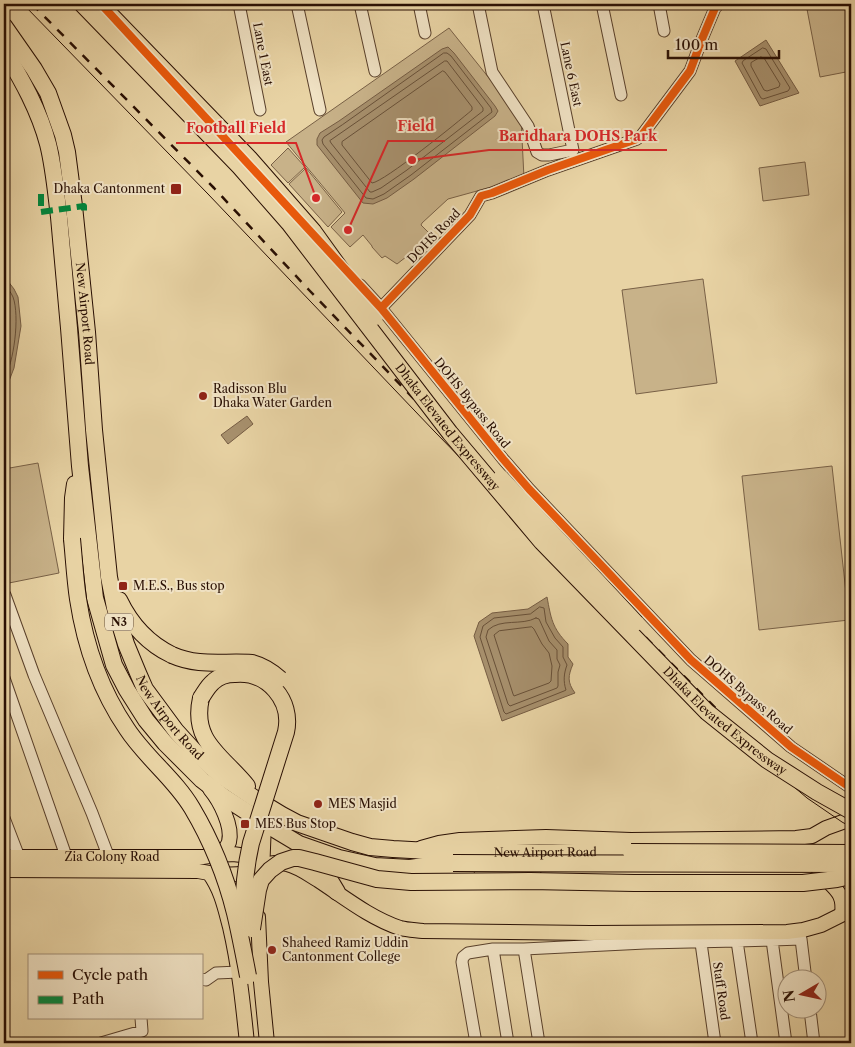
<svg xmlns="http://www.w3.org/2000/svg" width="855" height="1047" font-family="'Libre Caslon Text',serif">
<rect width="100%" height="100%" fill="#e8d3a4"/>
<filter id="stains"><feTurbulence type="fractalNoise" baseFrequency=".004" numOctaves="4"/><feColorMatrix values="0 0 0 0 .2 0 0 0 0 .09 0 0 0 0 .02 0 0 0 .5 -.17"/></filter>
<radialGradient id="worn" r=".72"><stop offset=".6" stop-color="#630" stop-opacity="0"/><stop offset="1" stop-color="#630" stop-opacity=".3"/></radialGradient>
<path fill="#c8b289" stroke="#786046" d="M806,4h45v67l-31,6z
M449,28l72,90 3,60 -76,21 -26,24 -1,2 10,10 -1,1 2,1 -22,24 -4,-4 -9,7 -12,-8 -3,2 -10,-11v-1l-9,-11 -13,12 -19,-20 14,-14 -59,-71z
M288,148l17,19 -17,16 -17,-18z
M805,162l4,33 -46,6 -4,-33z
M306,168l36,44 -14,15 -39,-43z
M703,279l14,104 -81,11 -14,-104z
M38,463l21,110 -55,11v-115z
M832,466l17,154 -90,10 -17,-154z"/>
<path fill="#a7906d" stroke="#755c43" d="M766,40l33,53 -39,13 -25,-45z
M448,47l6,6 41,53 3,5 -3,5 -81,63 -27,19 -14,6 -10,-1 -46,-58v-6l3,-6 19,-12 103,-72z
M4,276l10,13 4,8 3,29 -7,42 -5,13 -5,6z
M247,416l6,8 -25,20 -7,-9z
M547,597c4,21 5,31 21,47v13l5,7c-5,12 -6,18 2,29l-73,28 -28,-85 5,-14 13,-9 36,-4z"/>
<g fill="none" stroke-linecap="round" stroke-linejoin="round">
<path stroke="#685038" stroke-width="1" d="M763,48l3,1 24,39 -2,3 -25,8 -2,-1 -19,-35 1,-2z
M444,53h3l4,3 40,52 1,4 -81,63 -27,19 -11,5 -7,-1 -43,-54 -1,-4 2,-3 18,-12z
M761,57l3,1 16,26 -1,3 -12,4 -3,-1 -13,-24v-3z
M445,61h2l36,47v3l-76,59 -26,18 -9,4h-2l-39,-49 -1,-2z
M443,71l2,1 27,35v3c-14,12 -88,72 -100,73l-30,-38v-3z
M4,284c3,4 7,8 9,13 7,19 1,66 -9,82
M4,294c11,19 3,48 0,68
M540,607l4,1 2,14 9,16 8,9v10l4,8c-3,8 -4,16 -1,25l-2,1 -58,23 -2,-2 -24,-75 3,-11 11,-8 36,-4z
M536,618l3,1 10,22 8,9v9l3,6 -2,7v14l-1,2 -47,18 -2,-2 -22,-67 2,-7c13,-12 33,-4 48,-12z
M532,627l2,2 8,15 7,9 3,13 -1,15 -2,2 -35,13 -1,-2 -19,-59 5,-4z"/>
<g stroke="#59402b" stroke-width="13">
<path id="minor" d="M239,4l21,106
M297,4l23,106
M360,4l15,67
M419,4l6,29
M478,4l14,68 36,54 9,26 5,3h7l24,-5 -30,-146
M602,4l19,91
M659,4l5,27
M360,285l21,23 122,151 26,30 162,171 100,87 60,41
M381,308l89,-93 11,-19 11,-3 56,-23 89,-31 5,-4 48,-64 12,-32 13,-31 4,-4
M5,595l29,80 58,138 17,45
M4,678l62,178
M4,818l15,39
M701,943l14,100
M773,947l-1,-7 29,-1 5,41
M738,948l-1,-7 35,-1 14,103
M493,949l15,94
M524,949l15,94
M201,979l5,1 10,-7 23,-1
M810,1010l4,33
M101,1043l41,-12 -1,-13
M476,1043l-14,-81 1,-5 5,-4 25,-4h31l121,-6 92,-2 15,102"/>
</g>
<g stroke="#290f03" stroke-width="16">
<g id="major">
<path d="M210,789c10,12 23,37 19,53 -2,6 -6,9 -10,13"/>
<path d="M421,848l18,-5 21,-3 86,-3 85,3 165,-2 16,-2 14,-8 25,-9"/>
<path d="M814,854c2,6 3,14 7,19 12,16 24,18 21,41"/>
<path id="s1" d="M4,857h199c21,-2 33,-7 53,4"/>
<path d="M4,870l194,1 11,2c12,16 16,35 21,54 9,39 13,77 17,116"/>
<path d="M418,870l12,2 37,2"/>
<path d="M209,873c12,1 23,3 35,0 15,-3 26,-14 43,-9 12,3 21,10 31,16 26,17 52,38 82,48 8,2 15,2 23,3l167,2 197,-1 16,-2 18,-5 30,-15"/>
<path d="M262,873l2,-50"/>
<path d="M548,874l256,-2"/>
<path d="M258,917l3,65 6,61"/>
</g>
</g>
<g stroke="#290f03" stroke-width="18">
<g id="highway">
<path id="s2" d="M4,26l30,43 14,24 15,42 4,17 7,54 13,126 7,98 15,147 6,31 11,36 12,29 7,16 31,42 20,22 24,22 34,23 28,17 15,8 55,19 18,5 23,2 72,4 166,-1"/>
<path d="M4,50c18,30 35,60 44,94 6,24 8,49 11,73l10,111 11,138 15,132 19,67 13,25 19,30 19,23 37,37 22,17 40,26 35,21 40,14 36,8 35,2 21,-3 22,-2"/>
<path d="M72,539l1,-41 2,-14"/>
<path d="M119,600c12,25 28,43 53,55"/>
<path d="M201,698c-10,44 22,58 46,88"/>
<path d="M313,857l12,15 12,20"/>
</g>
</g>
<use href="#minor" stroke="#f0e2c4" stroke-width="11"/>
<use href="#major" stroke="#e8d3a4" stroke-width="14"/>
<use href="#highway" stroke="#e8d3a4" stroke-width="16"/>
<path stroke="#290f03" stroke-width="1" d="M23,4l185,190 227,238 186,190 132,130 54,46 35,24 9,5"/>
<path stroke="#290f03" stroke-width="2.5" stroke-dasharray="9 9" stroke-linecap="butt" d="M32,4l182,184 95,102 267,277 182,184 53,43 40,26"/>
<g stroke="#290f03" stroke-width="18" stroke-linecap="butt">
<g id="highway-bridge">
<path id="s3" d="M82,4l158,163 49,56 161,210 92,109 165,170 60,48 50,32 34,19"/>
<path d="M100,4l149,154 64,73 62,86"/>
<path d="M501,478l135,145"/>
<path d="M72,539c2,20 3,40 6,60 7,46 23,92 49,130 19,29 48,50 65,79 19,32 34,69 43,105 5,21 9,42 13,63"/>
<path d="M172,655c27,12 51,6 80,8 11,3 19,8 28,16"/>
<path d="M201,698c4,-6 7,-12 12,-16 5,-5 14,-8 22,-8 32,-3 58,26 51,58l-35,111c-6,26 -8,52 -8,79"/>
<path d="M631,852l220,1"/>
<path d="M453,863l398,1"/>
<path d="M252,929l6,-39 3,-10 9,-10 11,-8 12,-4h6l16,4 62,17 34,3 119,-1 104,2h169l34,-4 14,-3"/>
</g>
</g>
<use href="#highway-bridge" stroke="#e8d3a4" stroke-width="16"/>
<path stroke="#00873e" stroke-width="6" stroke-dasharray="12 6" stroke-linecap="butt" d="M41,194v18l43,-6v8"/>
<g stroke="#f0e2c4" stroke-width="11">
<path id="cycleway" d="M101,4l280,304 122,151 26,30 162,171 100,87 60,41
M381,308l89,-93 11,-19 11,-3 56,-23 89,-31 5,-4 48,-64 12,-32 13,-31 4,-4"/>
</g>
<use href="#cycleway" stroke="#e8590c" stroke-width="8"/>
</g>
<g fill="#8f2418" stroke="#f0e2c4" stroke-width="2">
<rect x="170" y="183" width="12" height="12" rx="2.5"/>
<circle cx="203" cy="396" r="5"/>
<rect x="118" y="581" width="10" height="10" rx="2.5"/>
<circle cx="318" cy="804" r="5"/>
<rect x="240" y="819" width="10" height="10" rx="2.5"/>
<circle cx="272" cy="950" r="5"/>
</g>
<g text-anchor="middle" stroke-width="4" stroke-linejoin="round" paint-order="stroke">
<rect fill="#f0e2c4" stroke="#654e3d" stroke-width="1" x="105" y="613.5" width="28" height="17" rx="4"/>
<g font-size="11" font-weight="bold" fill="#290f03">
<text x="119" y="626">N3</text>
</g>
<g font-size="12" fill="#290f03" stroke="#f0e2c4">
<text transform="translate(263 54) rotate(79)" y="4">Lane 1 East</text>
<text transform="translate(571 74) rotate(78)" y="4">Lane 6 East</text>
<text transform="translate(434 236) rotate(-46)" y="4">DOHS Road</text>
<text dy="4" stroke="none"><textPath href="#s2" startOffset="305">New Airport Road</textPath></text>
<text transform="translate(472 403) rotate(51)" y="4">DOHS Bypass Road</text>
<text dy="4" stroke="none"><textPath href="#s3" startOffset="560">Dhaka Elevated Expressway</textPath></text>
<text transform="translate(748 695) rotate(41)" y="4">DOHS Bypass Road</text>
<text dy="4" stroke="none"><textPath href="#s2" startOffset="725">New Airport Road</textPath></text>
<text dy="4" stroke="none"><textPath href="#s3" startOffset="965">Dhaka Elevated Expressway</textPath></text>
<text dy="4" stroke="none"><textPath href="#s2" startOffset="1145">New Airport Road</textPath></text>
<text dy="4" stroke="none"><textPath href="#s1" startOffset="108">Zia Colony Road</textPath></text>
<text transform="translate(721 991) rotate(82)" y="4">Staff Road</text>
</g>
<g font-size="12" fill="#290f03" stroke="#f0e2c4" text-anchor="start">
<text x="165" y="193" text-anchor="end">Dhaka Cantonment</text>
<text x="213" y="393">Radisson Blu<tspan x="213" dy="14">Dhaka Water Garden</tspan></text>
<text x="133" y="590">M.E.S., Bus stop</text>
<text x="328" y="808">MES Masjid</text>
<text x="255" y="828">MES Bus Stop</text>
<text x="282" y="947">Shaheed Ramiz Uddin<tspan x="282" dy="14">Cantonment College</tspan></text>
</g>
</g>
<path fill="none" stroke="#d62828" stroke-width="2" d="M348 230L388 141H445M316 198L296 143H176M412 160L489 150H667"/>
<g fill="#d62828" stroke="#f0e2c4" stroke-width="2">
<circle cx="348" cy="230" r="5"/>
<circle cx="316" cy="198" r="5"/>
<circle cx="412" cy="160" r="5"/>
</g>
<g font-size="14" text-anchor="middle" font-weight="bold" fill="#d62828" stroke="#f0e2c4" stroke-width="4" stroke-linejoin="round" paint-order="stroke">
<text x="416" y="131">Field</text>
<text x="236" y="133">Football Field</text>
<text x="578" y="141">Baridhara DOHS Park</text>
</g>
<rect width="855" height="1047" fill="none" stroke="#e8d3a4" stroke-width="20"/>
<rect x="5" y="5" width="845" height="1037" fill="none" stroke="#290f03" stroke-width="2.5"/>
<rect x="10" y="10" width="835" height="1027" fill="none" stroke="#290f03"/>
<rect x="28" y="954" width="175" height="65" fill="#f0e2c4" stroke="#a08e77"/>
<rect x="38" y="971" width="25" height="8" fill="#e8590c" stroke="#a08e77"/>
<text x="72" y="980" font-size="15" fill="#290f03">Cycle path</text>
<rect x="38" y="996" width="25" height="8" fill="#00873e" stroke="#a08e77"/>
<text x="72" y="1004" font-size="15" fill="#290f03">Path</text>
<g transform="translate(802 994) rotate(261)"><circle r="24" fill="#f0e2c4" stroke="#a08e77"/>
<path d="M0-4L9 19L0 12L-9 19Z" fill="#8f2418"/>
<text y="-8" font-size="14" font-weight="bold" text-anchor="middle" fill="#290f03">N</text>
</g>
<path d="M668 50v8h111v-8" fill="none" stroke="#290f03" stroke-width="2.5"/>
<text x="675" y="50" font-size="15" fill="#290f03" stroke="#f0e2c4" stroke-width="4" paint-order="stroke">100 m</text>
<rect width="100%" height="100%" filter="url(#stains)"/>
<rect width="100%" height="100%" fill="url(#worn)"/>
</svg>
